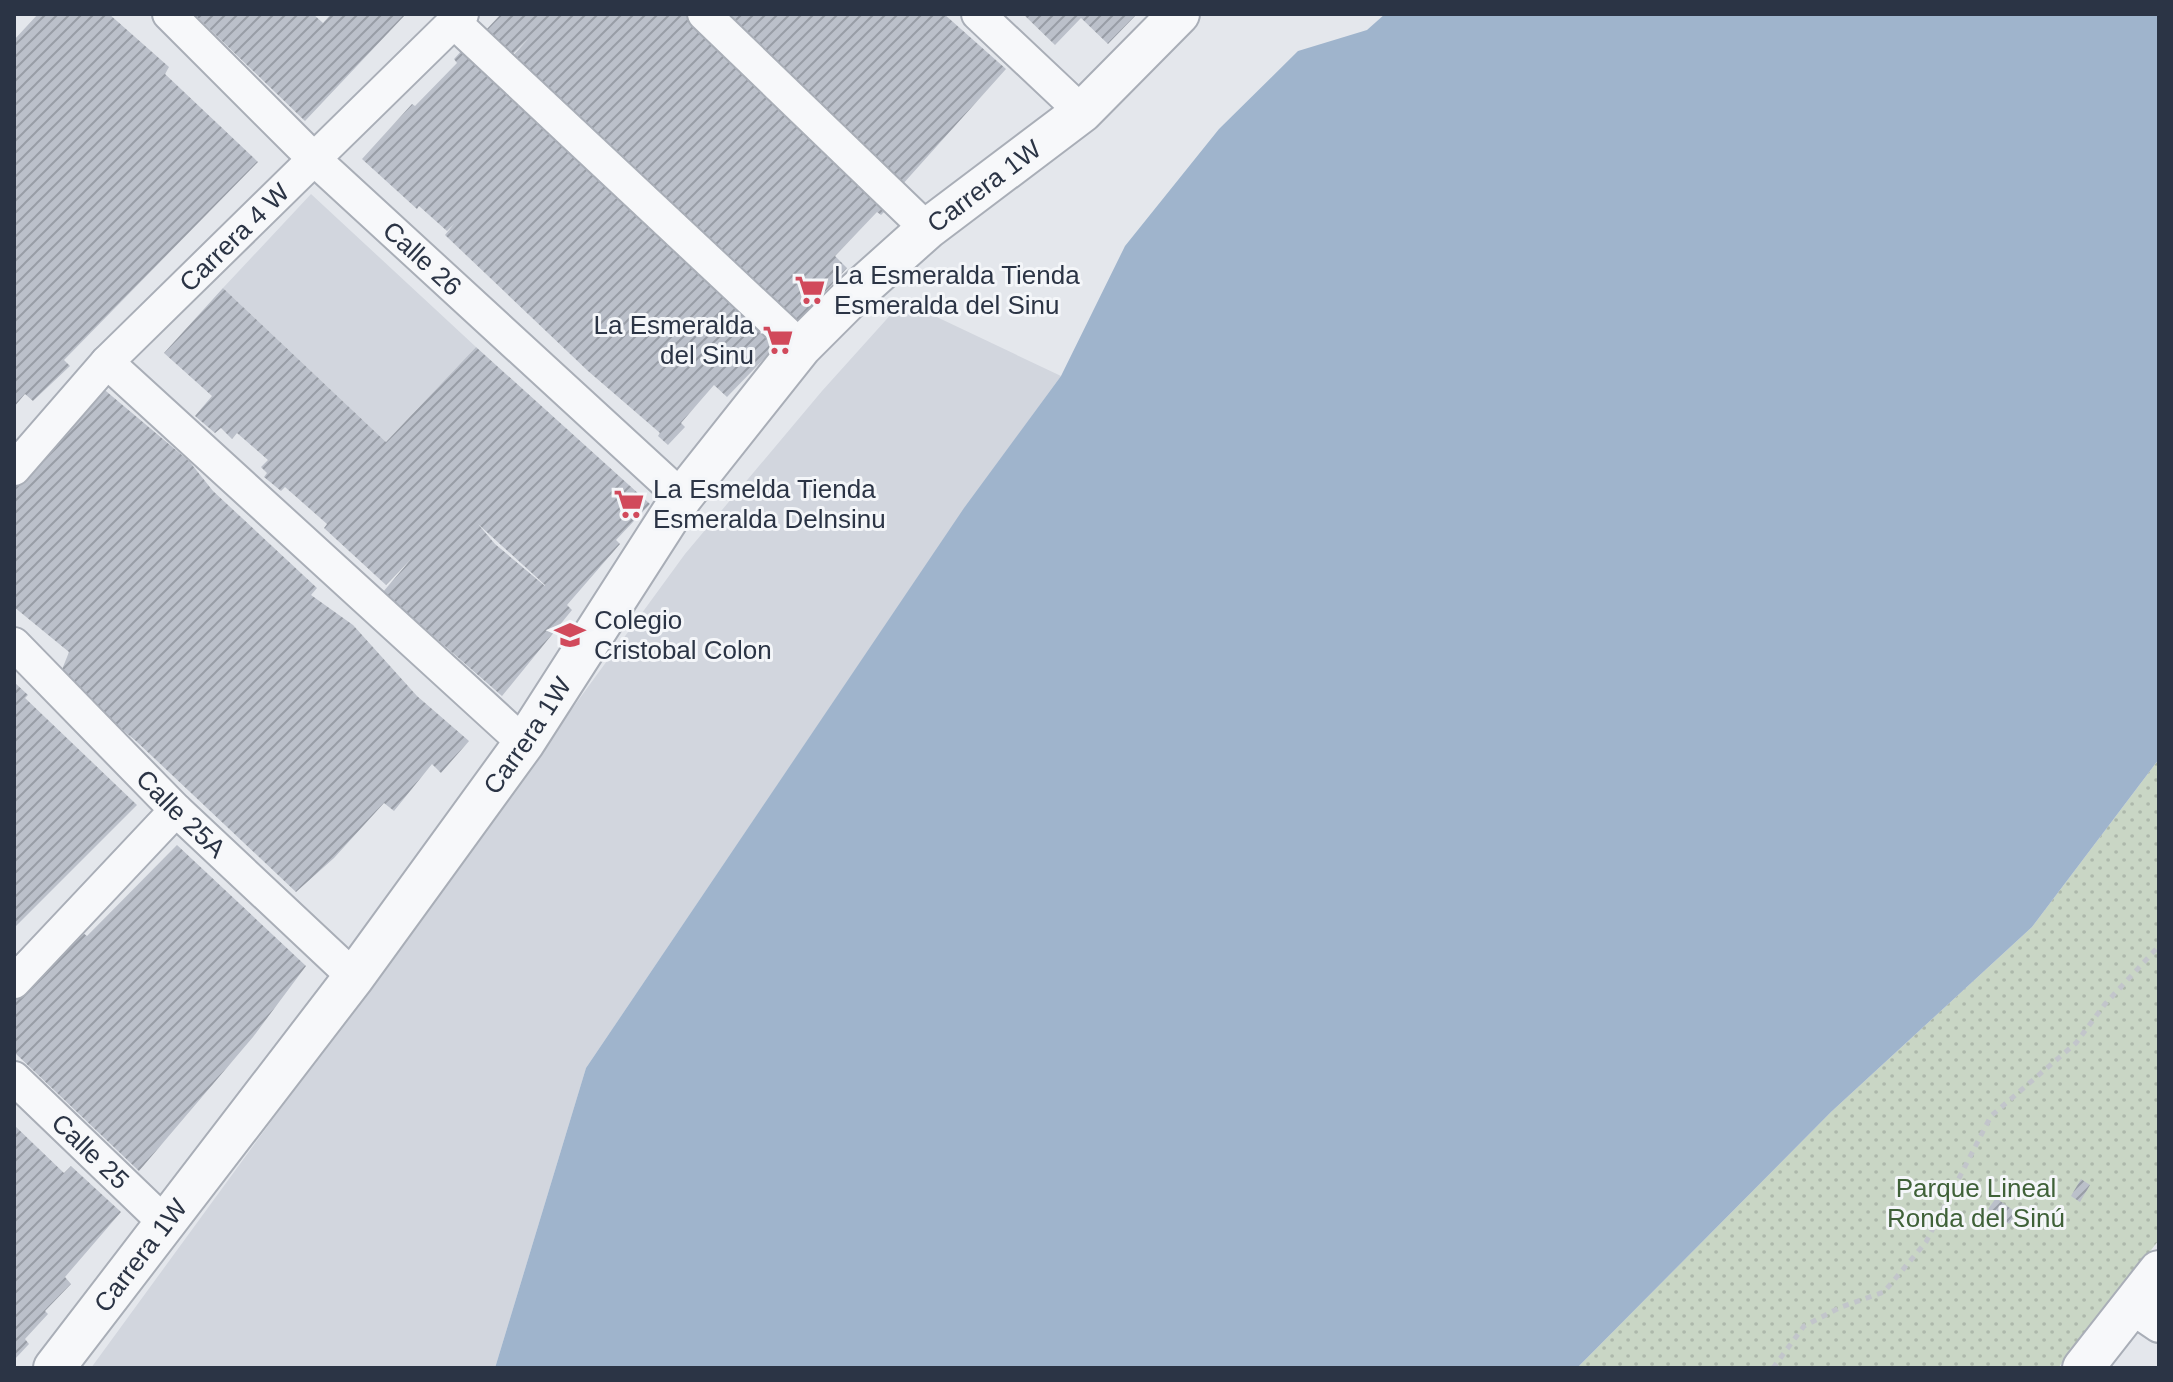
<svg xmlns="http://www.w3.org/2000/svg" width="2173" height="1382" font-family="Helvetica,sans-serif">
<defs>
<pattern id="park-dots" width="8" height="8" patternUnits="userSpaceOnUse" patternTransform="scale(2)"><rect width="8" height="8" fill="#c9d6c5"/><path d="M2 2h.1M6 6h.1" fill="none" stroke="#adb8ab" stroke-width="1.8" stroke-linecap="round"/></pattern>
<pattern id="building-hatch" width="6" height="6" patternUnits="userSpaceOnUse" patternTransform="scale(2)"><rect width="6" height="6" fill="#bbc0ca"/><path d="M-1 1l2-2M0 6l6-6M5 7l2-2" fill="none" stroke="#989da6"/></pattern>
</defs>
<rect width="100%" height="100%" fill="#e4e7ec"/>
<path fill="#d2d6de" d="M311,194l165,153 -90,95 -163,-154z
M903,301l158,75 -97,133 -378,559 -91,300h-404l594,-814 137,-163z"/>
<path fill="url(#park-dots)" d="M2159,759v481l-101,128h-481l254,-256 201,-185z"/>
<path fill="#9fb4cc" d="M1385,14h774v745l-127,168 -201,185 -254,256h-1082l91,-300 378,-560 97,-132 64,-130 94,-117 79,-78 69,-21z"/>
<path fill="url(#building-hatch)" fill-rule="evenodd" d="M38,14h71l60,53 -4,7 93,88 -194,198 6,6 -37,35 -8,-7 -11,13v-367z
M194,14h119l10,9 8,-9h75l-101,107z
M501,14h185l206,190 -11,11 -4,-3 -42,44 12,12 -56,61 -34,-45 -27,-26 -220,-199 19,-21 -18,18 -26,-25z
M722,14h222l62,55 -104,116 -55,-52 2,-2 -55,-47z
M1023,14h114l-29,30 -27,-26 -26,27z
M464,48l317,293 -54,56 -13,-12 -33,38 4,4 -17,18 -10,-9 2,-3 -72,-62 -143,-136 9,-11 -7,7 -28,-25 -2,3 -55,-50 50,-55 3,2 42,-43 -3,-4z
M223,288l163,154 90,-95 174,157 -34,36 4,4 -53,61 5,5 -70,86 -119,-104 29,-34 -26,27 -62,-57 3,-4 -42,-37 -4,4 -17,-14 3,-4 -6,-6 7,-7 -31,-27 -5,6 -11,-11 -6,5 -20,-17 17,-20 -48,-43zM478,524l67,61v1l-50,-42z
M100,386l89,75 24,30 104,97 -6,7 42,30 64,71 52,45 -28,32 -9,-9 -38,47 -10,-8 -50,55 -38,34 -160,-151 -77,-64 10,-25 -55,-45v-119z
M14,682l14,13 -3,3 112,107 -123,123z
M177,845l129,121 -53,71 -114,134 -125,-119v-50l69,-69 4,3z
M14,1125l50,48 7,-7 50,46 -56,65 6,7 -26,27 3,3 -23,25 4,5 -15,16z
M2081,1179l9,6 -10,17 -9,-6z
M1996,1198l21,15 -8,11 -21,-15z"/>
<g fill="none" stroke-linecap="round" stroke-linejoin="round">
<g stroke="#a9aeb7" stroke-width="36">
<g id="minor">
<path id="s1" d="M169,14l144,144 369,339"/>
<path d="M704,14l223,215"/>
<path d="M978,14l104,98"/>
<path d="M454,22l347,325"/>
<path d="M107,362l417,381"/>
<path id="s2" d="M14,469l93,-107 355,-348"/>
<path id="s3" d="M14,644l162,166 178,167"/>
<path d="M14,982l162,-172"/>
<path id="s4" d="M14,1078l151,145"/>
<path d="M2131,1307l28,19"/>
</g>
</g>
<g stroke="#a9aeb7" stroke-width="44">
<g id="tertiary">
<path id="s5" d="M54,1368l300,-391 170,-234 158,-246 119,-150 50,-50 76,-68 155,-117 97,-98"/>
<path d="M2083,1368l76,-97"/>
</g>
</g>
<path stroke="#c2c5cb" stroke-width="5" stroke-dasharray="6 6" stroke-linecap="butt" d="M1773,1368l31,-42 37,-19 43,-15 42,-50 65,-126 85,-73 29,-39 54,-58"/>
<use href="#minor" stroke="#f7f8fa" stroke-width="32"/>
<use href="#tertiary" stroke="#f7f8fa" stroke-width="40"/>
</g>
<defs>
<g id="supermarket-bare" transform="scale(2.4)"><path d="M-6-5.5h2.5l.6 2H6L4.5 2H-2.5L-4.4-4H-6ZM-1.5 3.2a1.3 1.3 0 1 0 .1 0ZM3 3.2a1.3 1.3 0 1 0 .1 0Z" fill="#d1495b" stroke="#f4f6f9" stroke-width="2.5" paint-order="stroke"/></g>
<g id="school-bare" transform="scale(2.4)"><path d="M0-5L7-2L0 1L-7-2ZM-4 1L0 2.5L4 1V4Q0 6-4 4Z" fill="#d1495b" stroke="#f4f6f9" stroke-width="2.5" paint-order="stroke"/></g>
</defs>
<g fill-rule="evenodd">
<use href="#supermarket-bare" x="810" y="290"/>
<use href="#supermarket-bare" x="778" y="340"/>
<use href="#supermarket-bare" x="629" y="504"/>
<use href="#school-bare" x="570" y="635"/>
</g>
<g text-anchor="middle" stroke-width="6" stroke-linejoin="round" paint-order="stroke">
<g font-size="26" fill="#2b3445" stroke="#f4f6f9">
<text dy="9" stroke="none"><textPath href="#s5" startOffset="1510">Carrera 1W</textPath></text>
<text dy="9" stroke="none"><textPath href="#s2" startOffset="320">Carrera 4 W</textPath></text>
<text dy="9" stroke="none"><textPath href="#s1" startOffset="352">Calle 26</textPath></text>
<text dy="9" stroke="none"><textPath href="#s5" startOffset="790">Carrera 1W</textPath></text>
<text dy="9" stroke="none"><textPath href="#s3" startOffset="238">Calle 25A</textPath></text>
<text dy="9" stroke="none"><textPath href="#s4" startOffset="106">Calle 25</textPath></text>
<text dy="9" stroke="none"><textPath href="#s5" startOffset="142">Carrera 1W</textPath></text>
</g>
<g font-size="26" fill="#2b3445" stroke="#f4f6f9" text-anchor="start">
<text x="834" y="284">La Esmeralda Tienda<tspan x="834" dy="30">Esmeralda del Sinu</tspan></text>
<text x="754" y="334" text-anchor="end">La Esmeralda<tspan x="754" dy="30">del Sinu</tspan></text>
<text x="653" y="498">La Esmelda Tienda<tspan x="653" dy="30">Esmeralda Delnsinu</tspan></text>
<text x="594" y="629">Colegio<tspan x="594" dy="30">Cristobal Colon</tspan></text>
</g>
<g font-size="26" fill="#3f6138" stroke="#f4f6f9">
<text x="1976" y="1197">Parque Lineal<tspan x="1976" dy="30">Ronda del Sinú</tspan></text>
</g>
</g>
<rect width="2173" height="1382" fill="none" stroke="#2b3445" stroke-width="32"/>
</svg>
